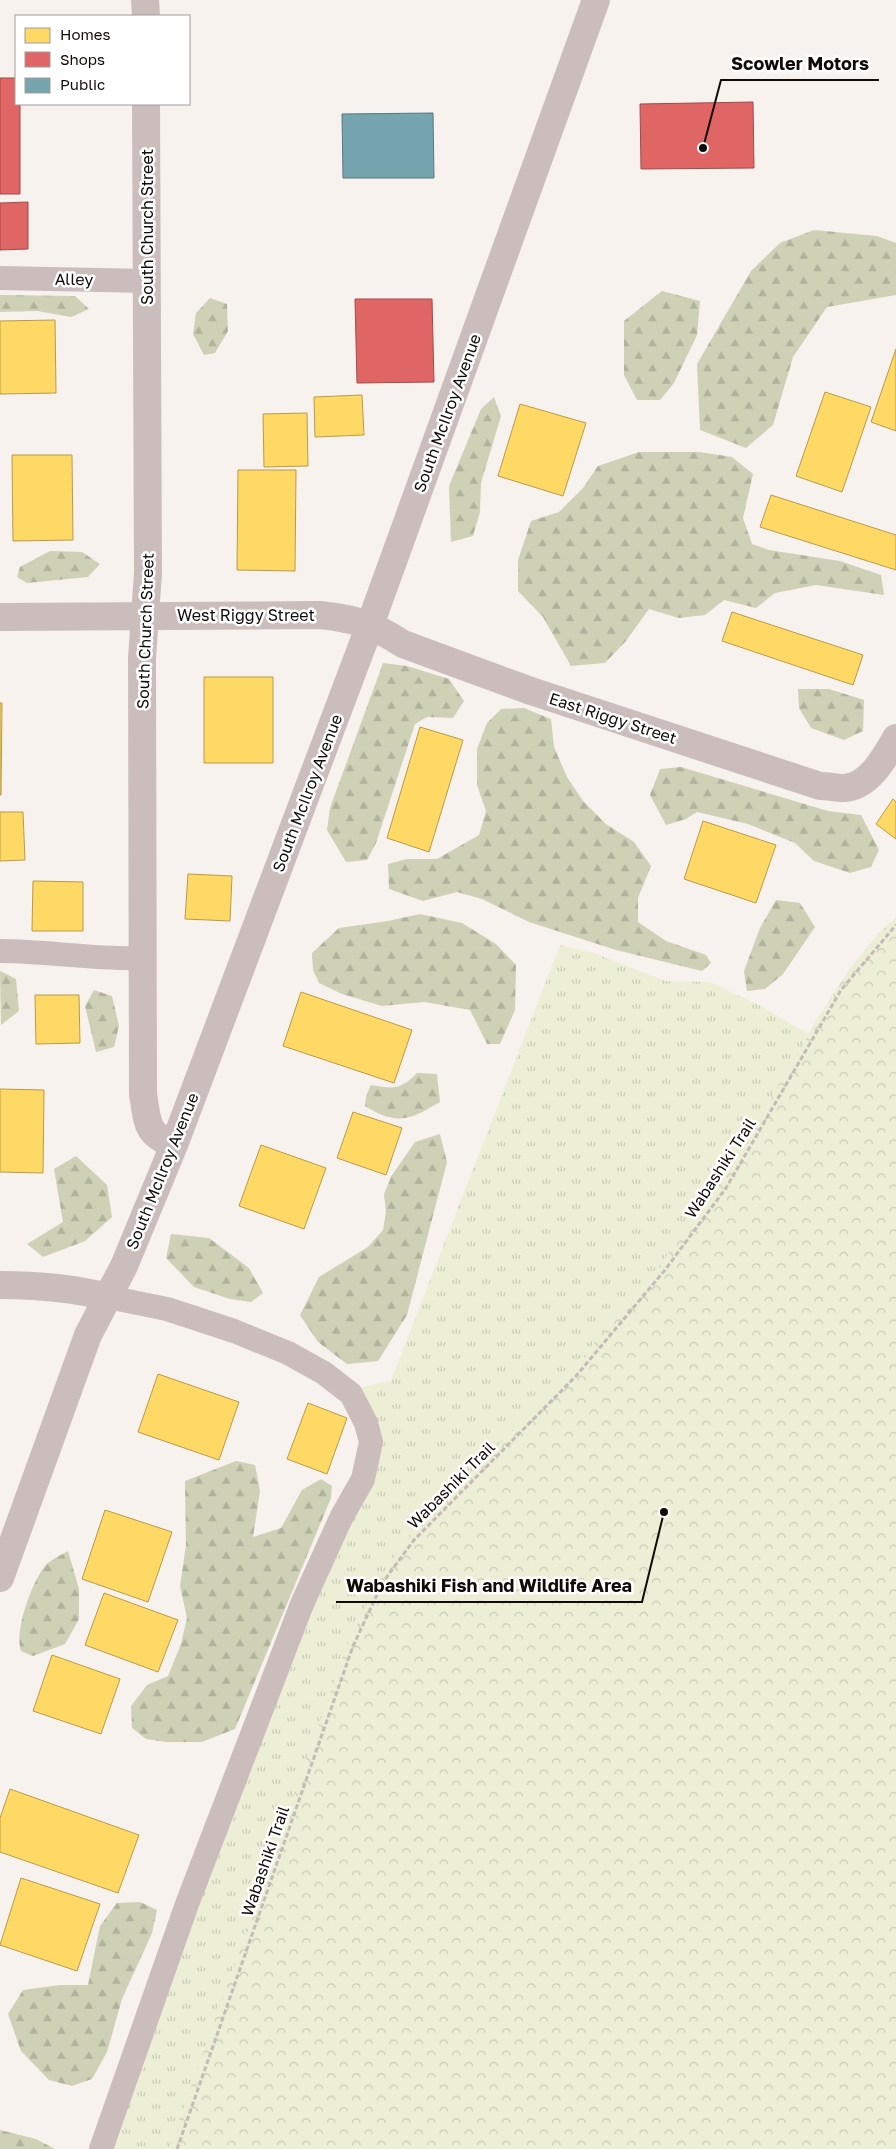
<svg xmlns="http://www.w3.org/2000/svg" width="896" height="2149" font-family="'Golos Text',sans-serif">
<defs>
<pattern id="grass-tufts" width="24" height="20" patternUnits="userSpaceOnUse" patternTransform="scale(1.25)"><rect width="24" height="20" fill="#ecefd5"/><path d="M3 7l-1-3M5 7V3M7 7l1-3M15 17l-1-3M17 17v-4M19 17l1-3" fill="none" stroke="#c9ccb5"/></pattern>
<pattern id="forest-firs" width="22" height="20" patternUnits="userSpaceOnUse" patternTransform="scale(1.25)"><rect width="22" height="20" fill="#ced1b6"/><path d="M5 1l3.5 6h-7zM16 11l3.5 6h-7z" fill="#b0b29b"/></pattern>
<pattern id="park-crowns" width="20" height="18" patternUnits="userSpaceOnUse" patternTransform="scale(1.25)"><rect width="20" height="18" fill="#ecefd5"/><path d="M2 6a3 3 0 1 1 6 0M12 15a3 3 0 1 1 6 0" fill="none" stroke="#c9ccb5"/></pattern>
</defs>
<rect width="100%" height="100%" fill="#f7f2ed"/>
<path fill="url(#grass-tufts)" d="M896,918v1231h-787l195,-535 63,-129 -10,-97 34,-7 169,-436 34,8 71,28 45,1 53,25 45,27c25,-39 52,-87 88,-116z"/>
<path fill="url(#forest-firs)" d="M814,230l63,6 19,7v52l-69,12 -34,50 -20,68 -27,23 -46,-18 -3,-66 54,-93 29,-28z
M662,291l38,10 -3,34 -23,48 -14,17h-23l-13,-25v-54z
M0,295l75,1 14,13 -18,8 -34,-6 -37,1z
M210,298l17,6 1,27 -13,22 -11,2 -11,-21 3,-21z
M494,397l7,19 -20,67 -1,29 -7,24 -22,6 -2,-56 32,-77z
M639,452h61l32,5 21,17 -10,44 9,26 17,6 71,11 41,14 3,20 -68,-10 -41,8 -19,15 -32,-8 -19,15 -26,3 -30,-9 -23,32 -21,22 -34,3 -28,-49 -25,-26v-31l13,-39 28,-9 24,-24 15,-22z
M50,551l32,1 18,12 -12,13 -61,6 -10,-6 3,-10z
M383,663l24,3 42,13 15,22 -11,17 -26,-1 -12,7 -39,119 -9,17 -21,2 -19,-32 3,-22z
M798,689h31l35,11 -1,31 -19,9 -33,-12 -12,-20z
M524,708l27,11 3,28 13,30 16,24 23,23 28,18 17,24 -13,32v24l28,19 40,14 5,8 -9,8 -86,-21 -87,-28 -47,-23 -25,-7 -34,9 -34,-12 -1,-25 19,-5h30l42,-24 7,-24 -9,-26v-36l10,-26 14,-14z
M681,767l147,44 33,4 18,35 -8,17 -21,6 -36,-12 -19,-18 -47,-19 -51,-12 -11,7 -20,6 -16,-30 10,-26z
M776,900l24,3 15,24 -32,47 -18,15 -18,2 -3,-20 16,-43z
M420,914l42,9 34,21 20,21 -1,45 -15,34h-13l-17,-34 -46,-8 -42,4 -40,-12 -23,-11 -6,-13 -1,-17 27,-25 49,-7z
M0,971l16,8 3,32 -18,14z
M94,990l18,6 7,30 -5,21 -18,5 -11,-46z
M417,1073l20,1 3,28c-30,18 -43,24 -75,4l1,-10 5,-11c24,4 29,5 46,-12z
M440,1134l7,28 -40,153 -29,46 -31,3 -29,-22 -18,-27 19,-38 49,-30 15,-17 3,-18 -2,-18 8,-19 23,-33z
M76,1156l31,29 5,32 -27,24 -42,16 -16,-13 36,-22 -9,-53z
M171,1234l38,4 40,30 14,25 -12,9 -21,-3 -36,-12 -28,-29z
M236,1461l19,4 5,26 -7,46 28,-9 21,-38 19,-11 11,7 -1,12 -96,231 -33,13h-36l-20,-3 -14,-11 -1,-22 16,-21 21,-9 13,-32 6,-26 -7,-32 6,-41 -1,-64z
M68,1551l11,38v30l-14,25 -32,12 -12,-5c-7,-20 11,-69 24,-85 5,-6 16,-11 23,-15z
M140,1902l17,8 -5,23 -30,66 -15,53 -15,27 -20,7 -23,-6 -28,-29 -13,-37 15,-24 37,-5h28l12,-59 17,-23z
M0,2130l36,9 19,10h-55z"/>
<path fill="url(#park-crowns)" d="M896,918v1231h-727l178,-504 32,-66 29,-43 161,-162 92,-111 57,-77 120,-200 47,-59z"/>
<path fill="#ffd966" stroke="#b79b4a" d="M55,320l1,73 -56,1v-73z
M896,349v82l-25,-9z
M825,392l46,15 -29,85 -46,-16z
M362,395l2,40 -49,2 -1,-40z
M520,404l66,19 -23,73 -65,-20z
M307,413l1,53 -44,1 -1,-53z
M12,455h60l1,85 -60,1z
M238,470h58l-1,101 -58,-1z
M771,495l125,40v35l-136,-43z
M732,612l131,43 -10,30 -131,-44z
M204,677h69v86h-69z
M0,703h2l-1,92h-1z
M420,727l43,13 -34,112 -42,-14z
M893,799l3,3v37l-20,-15z
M0,812h23l2,48 -25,1z
M703,821l73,24 -20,58 -72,-24z
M188,874l44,2 -2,45 -45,-2z
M33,881l50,1v49h-51z
M301,992l111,38 -18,53 -111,-37z
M35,995h44l1,48 -44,1z
M0,1089l44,1 -1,83 -43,-1z
M353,1112l49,16 -16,47 -49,-17z
M261,1145l65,23 -22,61 -65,-23z
M158,1374l81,28 -20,58 -81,-28z
M308,1403l39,15 -20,56 -40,-15z
M105,1510l67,22 -24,70 -66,-23z
M104,1593l74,27 -20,52 -73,-27z
M52,1655l68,24 -19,55 -68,-23z
M10,1789l129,46 -21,58 -118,-41v-34z
M21,1878l79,26 -23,67 -77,-26z"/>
<path fill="#e06666" stroke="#a14b4a" d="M0,78h16v26h4v90h-20z
M753,102l1,66 -113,1 -1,-65z
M28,202v47l-28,1v-47z
M355,299h77l2,83 -77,1z"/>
<path fill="#76a5af" stroke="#57777d" d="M433,113l1,65h-91l-1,-64z"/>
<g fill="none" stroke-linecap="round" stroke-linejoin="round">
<path stroke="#c4bab7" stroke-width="3" stroke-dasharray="5 2.5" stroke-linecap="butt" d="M177,2149l176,-503 30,-64 31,-42 162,-164 89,-106 61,-82 115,-198 55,-65"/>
<path stroke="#ccbdbd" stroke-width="24" d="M0,278l148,3
M0,951c48,0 96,9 144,7
M101,2149l86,-245 115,-300 39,-86 22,-39 8,-37 -5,-19 -15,-29 -27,-21 -36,-20 -54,-22 -67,-22 -59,-12"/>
<path stroke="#ccbdbd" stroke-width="28" d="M145,0l1,16
M146,104l2,469 -6,85 1,436c5,29 2,39 31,51
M0,617l320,-2c37,4 52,9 83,29l128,47 289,95c8,0 16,2 24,2 25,-1 41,-31 52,-50
M0,1285c37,0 72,3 108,12
M0,1578l88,-243 36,-69 50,-121 196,-520 226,-625"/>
</g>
<g text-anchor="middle" stroke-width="5" stroke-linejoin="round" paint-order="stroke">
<g font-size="16" fill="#0e0b08" stroke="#fff">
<text transform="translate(147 227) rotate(-90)" y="6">South Church Street</text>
<text transform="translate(74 279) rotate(1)" y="6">Alley</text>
<text transform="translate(447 413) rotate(-70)" y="6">South McIlroy Avenue</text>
<text x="246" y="621">West Riggy Street</text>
<text transform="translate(145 631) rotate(-88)" y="6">South Church Street</text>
<text transform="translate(613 718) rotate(18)" y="6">East Riggy Street</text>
<text transform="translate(307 793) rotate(-69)" y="6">South McIlroy Avenue</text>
<text transform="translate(720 1168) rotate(-57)" y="6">Wabashiki Trail</text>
<text transform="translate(162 1171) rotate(-68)" y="6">South McIlroy Avenue</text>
<text transform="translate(451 1485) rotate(-45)" y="6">Wabashiki Trail</text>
<text transform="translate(265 1861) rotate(-71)" y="6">Wabashiki Trail</text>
</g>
</g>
<path fill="none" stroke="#0e0b08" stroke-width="2" d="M703 148L721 80H879M664 1512L642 1602H336"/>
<g fill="#0e0b08" stroke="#fff" stroke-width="2">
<circle cx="703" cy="148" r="5"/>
<circle cx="664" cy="1512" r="5"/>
</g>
<g font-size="18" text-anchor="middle" font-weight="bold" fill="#0e0b08" stroke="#fff" stroke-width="5" stroke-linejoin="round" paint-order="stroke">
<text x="800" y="70">Scowler Motors</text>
<text x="489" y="1592">Wabashiki Fish and Wildlife Area</text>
</g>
<rect x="15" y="15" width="175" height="90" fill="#ffffff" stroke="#9f9d9c"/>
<rect x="25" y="28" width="25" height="15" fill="#ffd966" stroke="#9f9d9c"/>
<text x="60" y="40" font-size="15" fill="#0e0b08">Homes</text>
<rect x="25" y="52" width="25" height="15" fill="#e06666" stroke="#9f9d9c"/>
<text x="60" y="65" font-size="15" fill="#0e0b08">Shops</text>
<rect x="25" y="78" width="25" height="15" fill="#76a5af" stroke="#9f9d9c"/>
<text x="60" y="90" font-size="15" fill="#0e0b08">Public</text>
</svg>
